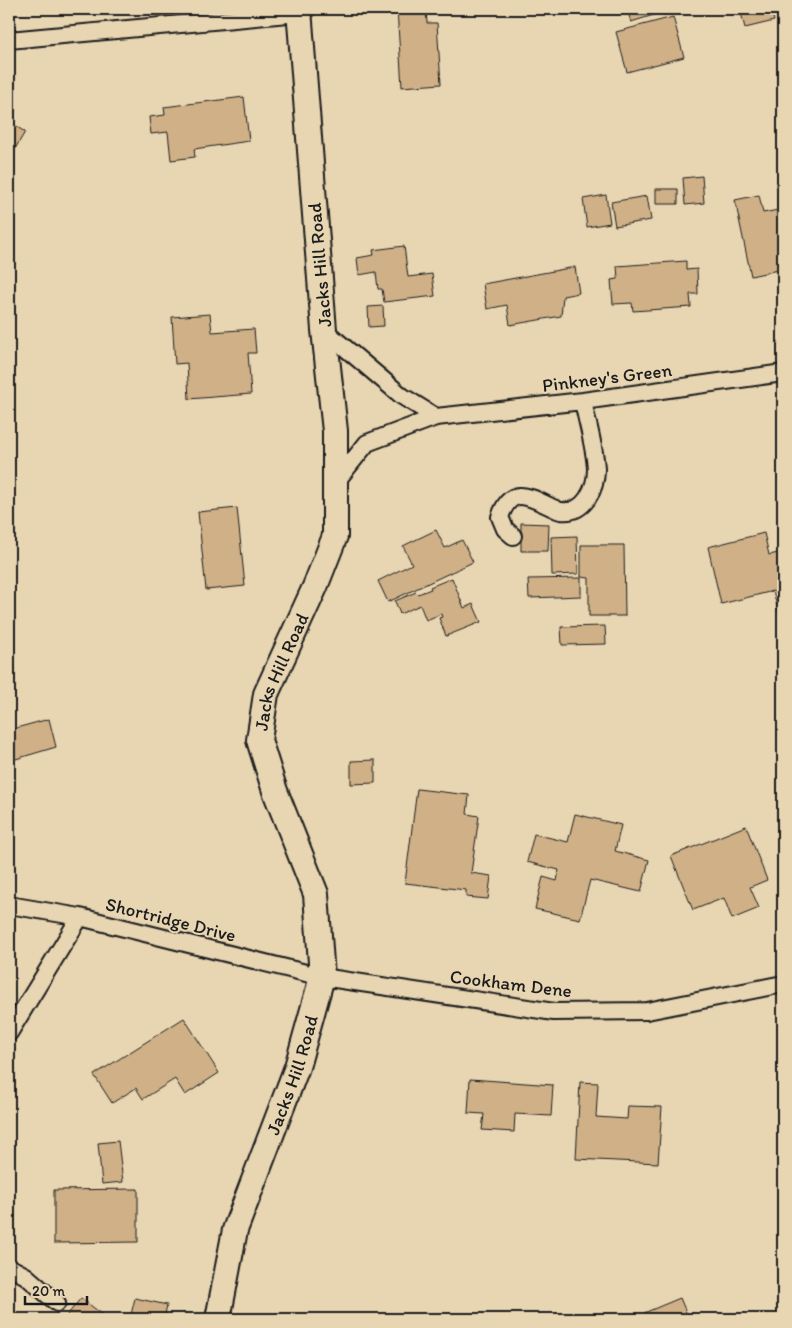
<svg xmlns="http://www.w3.org/2000/svg" width="792" height="1328" font-family="Itim,sans-serif">
<rect width="100%" height="100%" fill="#e8d6b3"/>
<filter id="ink" filterUnits="userSpaceOnUse"><feTurbulence type="fractalNoise" baseFrequency=".02" numOctaves="2"/><feDisplacementMap in="SourceGraphic" scale="10" xChannelSelector="R" yChannelSelector="G"/><feConvolveMatrix kernelMatrix="1 2 1 2 8 2 1 2 1" color-interpolation-filters="sRGB"/></filter>
<g filter="url(#ink)">
<path fill="#d0b187" stroke="#1c1c1c" d="M397,9h29l1,14h10l4,61 -39,3z
M612,9h13l-12,3z
M627,9h43v1l-39,12z
M740,9h31l3,12 -29,7z
M673,17l11,40 -57,15 -11,-40z
M244,97l5,44 -55,8 1,8 -24,3 -3,-28 -17,2 -2,-17 16,-2 -1,-8z
M9,122l16,10 -16,27z
M702,176l2,27 -19,2 -2,-27z
M656,189h22v15h-22z
M606,195l4,28 -23,4 -4,-28z
M759,195l4,18 20,-4v73l-3,1 -2,-13 -27,6 -16,-76z
M647,196l4,24 -36,6 -4,-24z
M404,246l4,31 24,-3 3,22 -51,6 -2,-13h-4l-2,-17 -17,3 -2,-17 17,-3 -1,-5z
M686,261v9l11,-1 1,25h-8l1,13 -58,4 -1,-8 -19,1 -2,-24 7,-1 -1,-13z
M575,267l4,26 -16,3 -2,20 -51,9 -3,-20 -20,4 -4,-25z
M383,306l1,20 -15,1 -1,-20z
M210,314l2,18 42,-3 2,24h-8l3,41 -62,5 -2,-36 -12,1 -3,-47z
M237,508l8,78 -39,4 -8,-78z
M521,523l28,1 -1,27h-27z
M436,530l9,18 17,-8 11,22 -85,40 -10,-21 34,-17 -9,-18z
M764,533l5,22 14,-3v65l-3,1 -7,-27 -52,13 -13,-57z
M577,536l1,38 -26,1 -1,-38z
M581,545h43l1,71h-36v-38l-8,-1z
M452,578l12,30 9,-4 8,18 -35,14 -7,-18 3,-1 -1,-3 -15,6 -6,-15 -20,9 -5,-13 21,-9 2,2 13,-5 -1,-2z
M581,578v18l-52,2 -1,-19z
M605,626l1,18 -44,1 -1,-18z
M49,719l7,28 -47,14v-31z
M375,760v23l-24,1v-23z
M417,789l52,6 -2,19 12,2 -8,57 20,3 -3,23 -22,-2v-7l-61,-7z
M575,814l46,11 -6,26 34,9 -8,32 -51,-12 -10,39 -45,-10 8,-32 14,4 2,-11 -32,-8 7,-28 34,8z
M746,826l21,54 -17,7 9,21 -27,11 -8,-21 -31,12 -22,-54z
M184,1018l35,55 -34,22 -10,-16 -32,20 -7,-11 -24,15 -18,-28z
M470,1079l83,6 -2,31 -36,-2 -1,18 -32,-2 2,-16 -16,-1z
M580,1082l18,1 -2,34 31,2 1,-13 34,1 -4,56 -82,-4z
M118,1141l5,41 -21,2 -4,-41z
M138,1189v53l-84,1v-53z
M81,1298l22,17 -4,4h-35z
M135,1298l32,7 -3,14h-34z
M680,1298l9,21h-42l-3,-6z"/>
<g fill="none" stroke-linecap="round" stroke-linejoin="round">
<g stroke="#1c1c1c" stroke-width="20">
<path id="street" d="M9,40l290,-27
M324,330l78,66 34,21
M335,483l32,-40 69,-26 147,-16 200,-28
M513,536l-8,-7 -5,-12c11,-32 28,-21 51,-10 3,1 7,4 10,4 24,3 35,-23 35,-42 -1,-21 -9,-47 -13,-68
M9,905l71,12 242,60 232,35 93,-1 136,-27
M9,1033l71,-116
M9,1267l17,9 31,27"/>
</g>
<g stroke="#1c1c1c" stroke-width="28">
<g id="secondary">
<path id="s1" d="M218,1319l17,-89 62,-163 25,-90 -6,-83 -41,-103 -16,-51 7,-46 49,-107 20,-51v-105l-11,-101 -25,-321"/>
</g>
</g>
<use href="#street" stroke="#e8d6b3" stroke-width="16"/>
<use href="#secondary" stroke="#e8d6b3" stroke-width="24"/>
</g>
</g>
<g text-anchor="middle" stroke-width="4" stroke-linejoin="round" paint-order="stroke">
<g font-size="19" fill="#1c1c1c" stroke="#e8d6b3">
<text transform="translate(319 265) rotate(-95)" y="7">Jacks Hill Road</text>
<text transform="translate(607 377) rotate(-7)" y="7">Pinkney's Green</text>
<text dy="7" stroke="none"><textPath href="#s1" startOffset="678">Jacks Hill Road</textPath></text>
<text transform="translate(171 919) rotate(14)" y="7">Shortridge Drive</text>
<text transform="translate(511 983) rotate(7)" y="7">Cookham Dene</text>
<text dy="7" stroke="none"><textPath href="#s1" startOffset="256">Jacks Hill Road</textPath></text>
</g>
</g>
<rect width="792" height="1328" fill="none" stroke="#e8d6b3" stroke-width="30"/>
<rect x="15" y="15" width="762" height="1298" fill="none" stroke="#1c1c1c" stroke-width="2" filter="url(#ink)"/>
<path d="M25 1296v8h62v-8" fill="none" stroke="#1c1c1c" stroke-width="2.5"/>
<text x="32" y="1296" font-size="15" fill="#1c1c1c" stroke="#e8d6b3" stroke-width="4" paint-order="stroke">20 m</text>
</svg>
